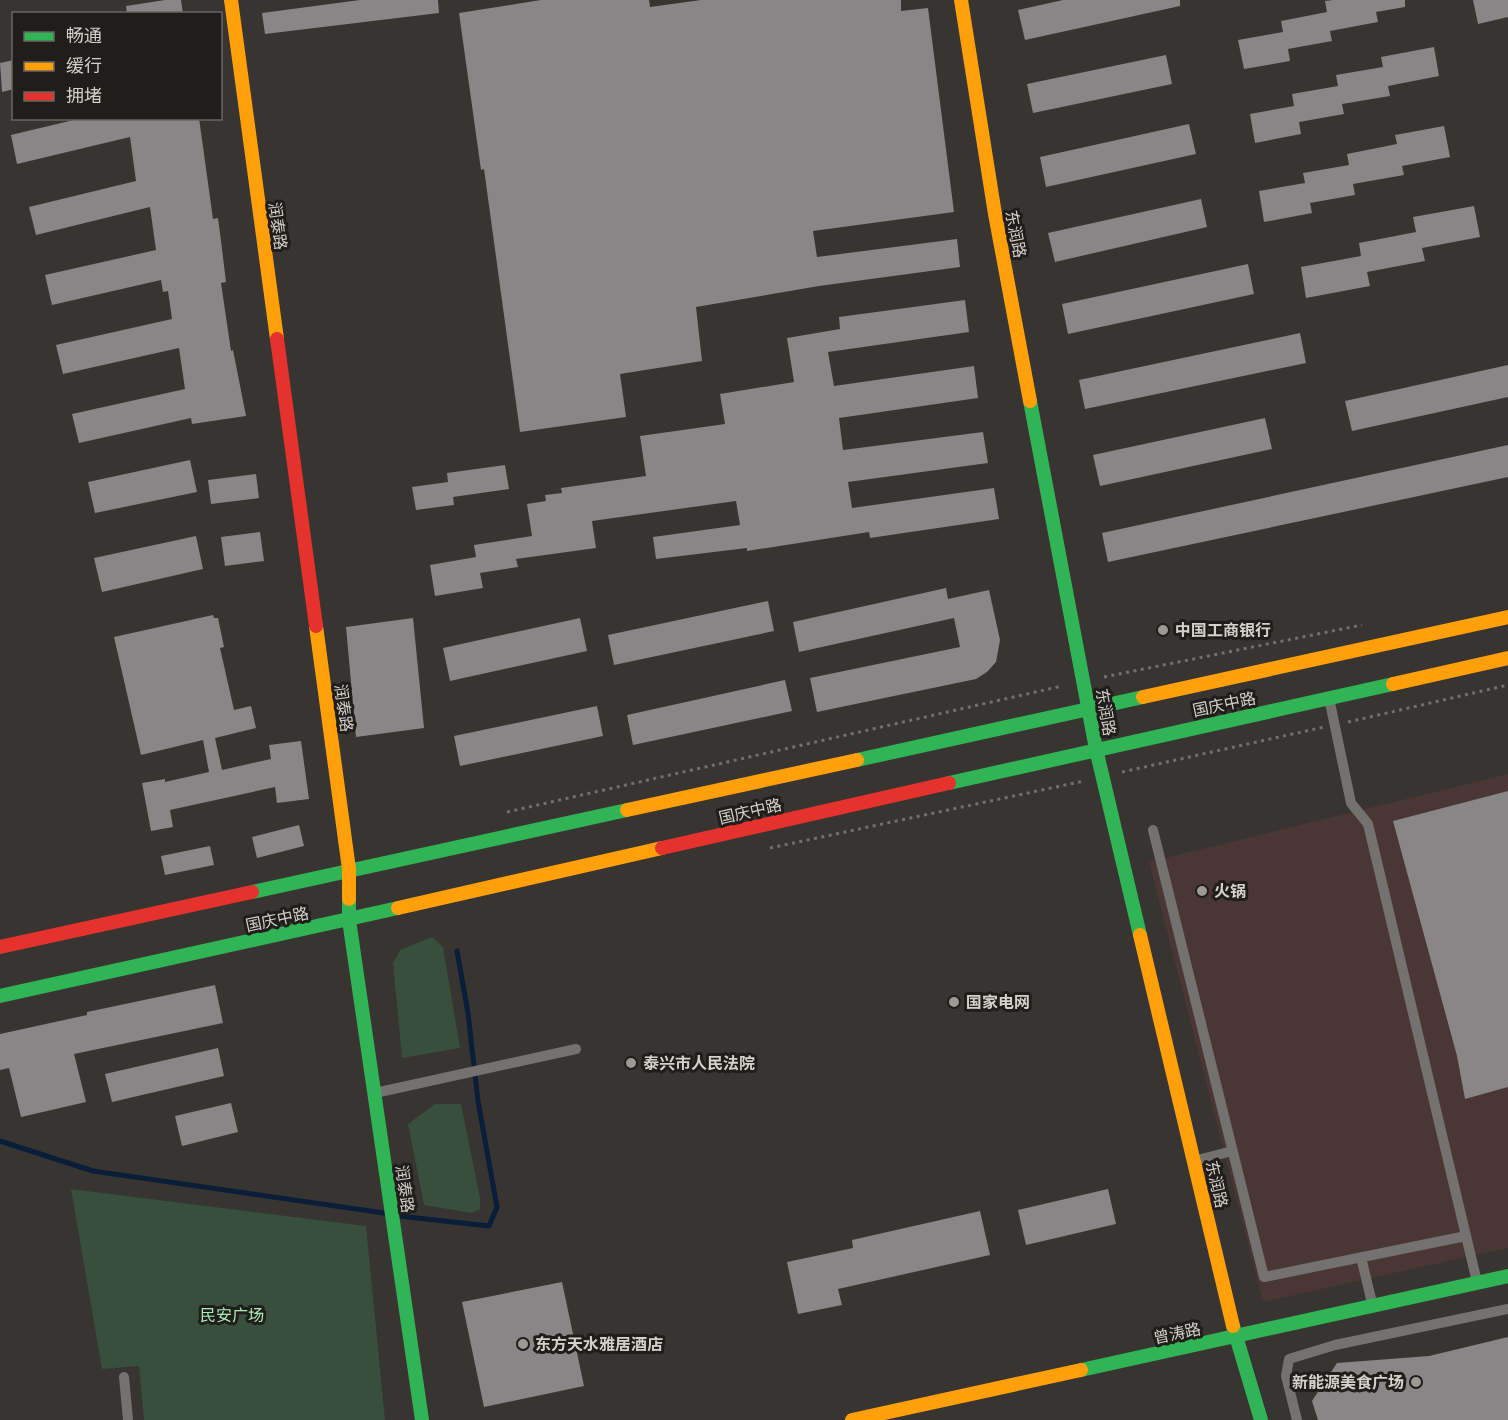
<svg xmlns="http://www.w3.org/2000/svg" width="1508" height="1420" font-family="Roboto,'Noto Sans SC',sans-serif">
<rect width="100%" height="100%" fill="#373431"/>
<path fill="#4a3735" d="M1508,774v474l-245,54 -114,-440z"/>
<path fill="#374f3c" d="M432,937l11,10 17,101 -58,10 -9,-95 7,-13z
M435,1104h26l19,94v11l-8,4 -48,-8 -16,-81z
M71,1189l295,37 19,194h-241l-5,-54 -37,3z"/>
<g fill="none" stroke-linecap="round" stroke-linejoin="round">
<path stroke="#0a1e39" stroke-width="5" d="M0,1141l93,30 291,42
M399,1216l90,10 8,-19 -19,-106 -10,-88 -11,-62"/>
</g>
<path fill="#888687" d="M165,0h16l2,14h-56l-1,-8z
M360,0h78l1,13 -174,21 -3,-21z
M541,0h108l1,7 51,-7h200v11l27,-3 26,204 -141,19 4,26 140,-18 3,28 -141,19 -123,21 6,54 -82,13 6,43 -106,15 -36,-263 -3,1 -22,-157z
M1063,0h117v6l-155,34 -7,-30z
M1333,0h72v7l-29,5 2,10 -48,9 2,10 -44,8 2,12 -46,8 -6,-29 45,-8 -2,-11 46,-9 -2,-11z
M1473,0h35v17l-30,7z
M1434,47l5,29 -51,10 2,10 -48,8 2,10 -45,8 2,12 -46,9 -5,-29 44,-8 -2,-12 46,-8 -2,-11 47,-8 -2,-10z
M1166,55l6,29 -139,29 -6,-29z
M14,60v29l-12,3 -2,-29z
M82,118h117l14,101 5,-1 3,23 5,41 -5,1 10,68 2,-1 13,66 -54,8 -1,-6 -112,25 -7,-29 113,-25 -6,-41 -116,26 -7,-29 116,-26 -4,-28 -5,1 -2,-12 -109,25 -7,-30 111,-25 -6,-43 -114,28 -7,-28 107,-26 -6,-44 -113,27 -6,-29z
M1189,124l7,30 -150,33 -6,-30z
M1444,126l6,31 -48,9 2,9 -51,9 2,11 -45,8 2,10 -48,9 -5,-31 46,-8 -2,-10 46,-8 -2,-11 50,-10 -2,-9z
M1201,199l6,28 -152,35 -7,-29z
M1474,206l6,31 -58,11 3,13 -58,11 3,14 -64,12 -5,-31 60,-11 -2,-13 57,-11 -3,-15z
M1248,264l6,30 -186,40 -6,-30z
M965,300l4,32 -141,20 6,34 140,-20 4,32 -139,20 4,32 140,-18 5,31 -140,19 4,26 142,-20 5,31 -129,19 -1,-6 -122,19v-3l-91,11 -3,-22 87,-12 -4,-24 -144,20 4,27 -80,11 2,8 -38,6 3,15 -48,8 -5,-31 46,-8 -2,-12 58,-9 -5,-32 19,-3 -1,-6 17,-2 -1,-5 85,-12 -6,-40 85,-12 -5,-30 74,-12 -7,-44 53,-9 -1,-12z
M1300,333l6,30 -221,46 -6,-29z
M1508,365v32l-156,34 -7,-30z
M1265,418l7,31 -172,37 -7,-31z
M1508,445v32l-400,85 -6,-29z
M190,460l7,32 -102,21 -7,-31z
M505,465l4,24 -56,8 1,8 -38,5 -4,-23 36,-5 -1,-9z
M256,474l3,24 -48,6 -3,-24z
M260,532l4,29 -39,5 -4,-29z
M196,536l7,33 -101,23 -8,-34z
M946,588l2,11 41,-9 11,50 -4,22 -9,10 -11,7 -159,33 -7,-34 150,-31 -6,-29 -155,34 -6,-30z
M768,601l6,30 -160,34 -6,-30z
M213,615l1,3h4l6,29 -4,1 14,62 17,-4 5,22 -41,10 7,32 49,-11 -2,-14 32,-4 8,58 -32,4 -2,-16 -105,23 3,17 -22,4 -9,-48 23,-4v3l44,-10 -6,-32 -62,15 -27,-118z
M413,618l11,110 -68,9 -10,-110z
M580,618l7,33 -137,30 -7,-33z
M785,680l7,31 -159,34 -6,-30z
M597,706l6,30 -143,30 -6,-30z
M1508,791v296l-43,12 -8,-43 -64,-235z
M299,825l5,21 -47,12 -5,-21z
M210,846l4,19 -49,10 -4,-19z
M215,985l8,38 -149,31 12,48 -65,15 -12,-49 -9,2v-36l87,-19v-3z
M218,1048l6,28 -112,26 -7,-28z
M231,1103l7,29 -56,14 -7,-30z
M1108,1189l8,35 -90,21 -8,-35z
M980,1211l10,44 -152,34 4,16 -44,9 -11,-52 66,-14 -1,-8z
M562,1282l22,104 -100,21 -22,-105z
M1508,1337v83h-190l-6,-19 25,-38 92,-7z"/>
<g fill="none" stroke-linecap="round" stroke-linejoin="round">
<path stroke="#72706d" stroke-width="3" stroke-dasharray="3 4.5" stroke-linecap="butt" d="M1104,677l258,-52
M1348,722l160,-37
M1122,772l202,-45
M507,812l555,-126
M770,848l314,-67"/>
<path stroke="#747270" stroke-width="10" d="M1329,698l22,105 17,21 109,458
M1153,830l111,447 202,-41
M375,1093l201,-44
M1194,1161l38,-10
M1361,1257l12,50
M124,1377l4,43
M1297,1420l-11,-44 3,-17 46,-14 173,-36"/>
<path stroke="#30b455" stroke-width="14" d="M1030,401l66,348 44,186
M857,760l286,-63
M949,783l444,-99
M252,892l375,-82
M349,899v21l73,500
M0,996l398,-88
M1233,1326l28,94
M1081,1370l427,-94"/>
<path stroke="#ff9f0a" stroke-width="14" d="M231,0l46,339
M961,0l34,214 35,187
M316,626l33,243v30
M1393,684l115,-26
M1143,697l365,-80
M627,810l230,-50
M398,908l264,-60
M1140,935l93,391
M852,1420l229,-50"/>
<path stroke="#e5322d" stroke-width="14" d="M277,339l39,287
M662,848l287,-65
M0,947l252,-55"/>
</g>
<g fill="#9d9a96" stroke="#201d1a" stroke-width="2">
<circle cx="1163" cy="630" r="6"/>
<circle cx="1202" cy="891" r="6"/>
<circle cx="954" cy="1002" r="6"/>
<circle cx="631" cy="1063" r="6"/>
<circle cx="523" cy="1344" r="6"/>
<circle cx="1416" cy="1382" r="6"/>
</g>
<g text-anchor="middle" stroke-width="6" stroke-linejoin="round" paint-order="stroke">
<g font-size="16" fill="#d4d1cc" stroke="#201d1a">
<text transform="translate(278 226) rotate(82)" y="6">润泰路</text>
<text transform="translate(1016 234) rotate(79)" y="6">东润路</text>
<text transform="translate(1224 704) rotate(-12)" y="6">国庆中路</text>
<text transform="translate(344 708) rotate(82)" y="6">润泰路</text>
<text transform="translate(1106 712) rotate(80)" y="6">东润路</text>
<text transform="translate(750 811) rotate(-13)" y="6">国庆中路</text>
<text transform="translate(277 919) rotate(-12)" y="6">国庆中路</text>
<text transform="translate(1217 1184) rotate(77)" y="6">东润路</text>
<text transform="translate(405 1189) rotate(82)" y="6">润泰路</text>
<text transform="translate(1177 1333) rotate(-12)" y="6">曾涛路</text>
</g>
<g font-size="16" font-weight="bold" fill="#d4d1cc" stroke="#201d1a" text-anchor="start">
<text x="1175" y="636">中国工商银行</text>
<text x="1214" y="897">火锅</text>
<text x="966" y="1008">国家电网</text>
<text x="643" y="1069">泰兴市人民法院</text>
<text x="535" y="1350">东方天水雅居酒店</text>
<text x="1404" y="1388" text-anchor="end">新能源美食广场</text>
</g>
<g font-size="16" fill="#a9ebb9" stroke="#201d1a">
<text x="232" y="1321">民安广场</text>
</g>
</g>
<rect x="12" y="12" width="210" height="108" fill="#201d1a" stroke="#686561" stroke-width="1.5"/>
<rect x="24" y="32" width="30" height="9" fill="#30b455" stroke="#686561" stroke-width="1.5"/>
<text x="66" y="42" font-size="18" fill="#d4d1cc">畅通</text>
<rect x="24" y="62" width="30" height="9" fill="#ff9f0a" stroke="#686561" stroke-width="1.5"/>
<text x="66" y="72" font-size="18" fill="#d4d1cc">缓行</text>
<rect x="24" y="92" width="30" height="9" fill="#e5322d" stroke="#686561" stroke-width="1.5"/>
<text x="66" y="102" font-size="18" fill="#d4d1cc">拥堵</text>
</svg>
